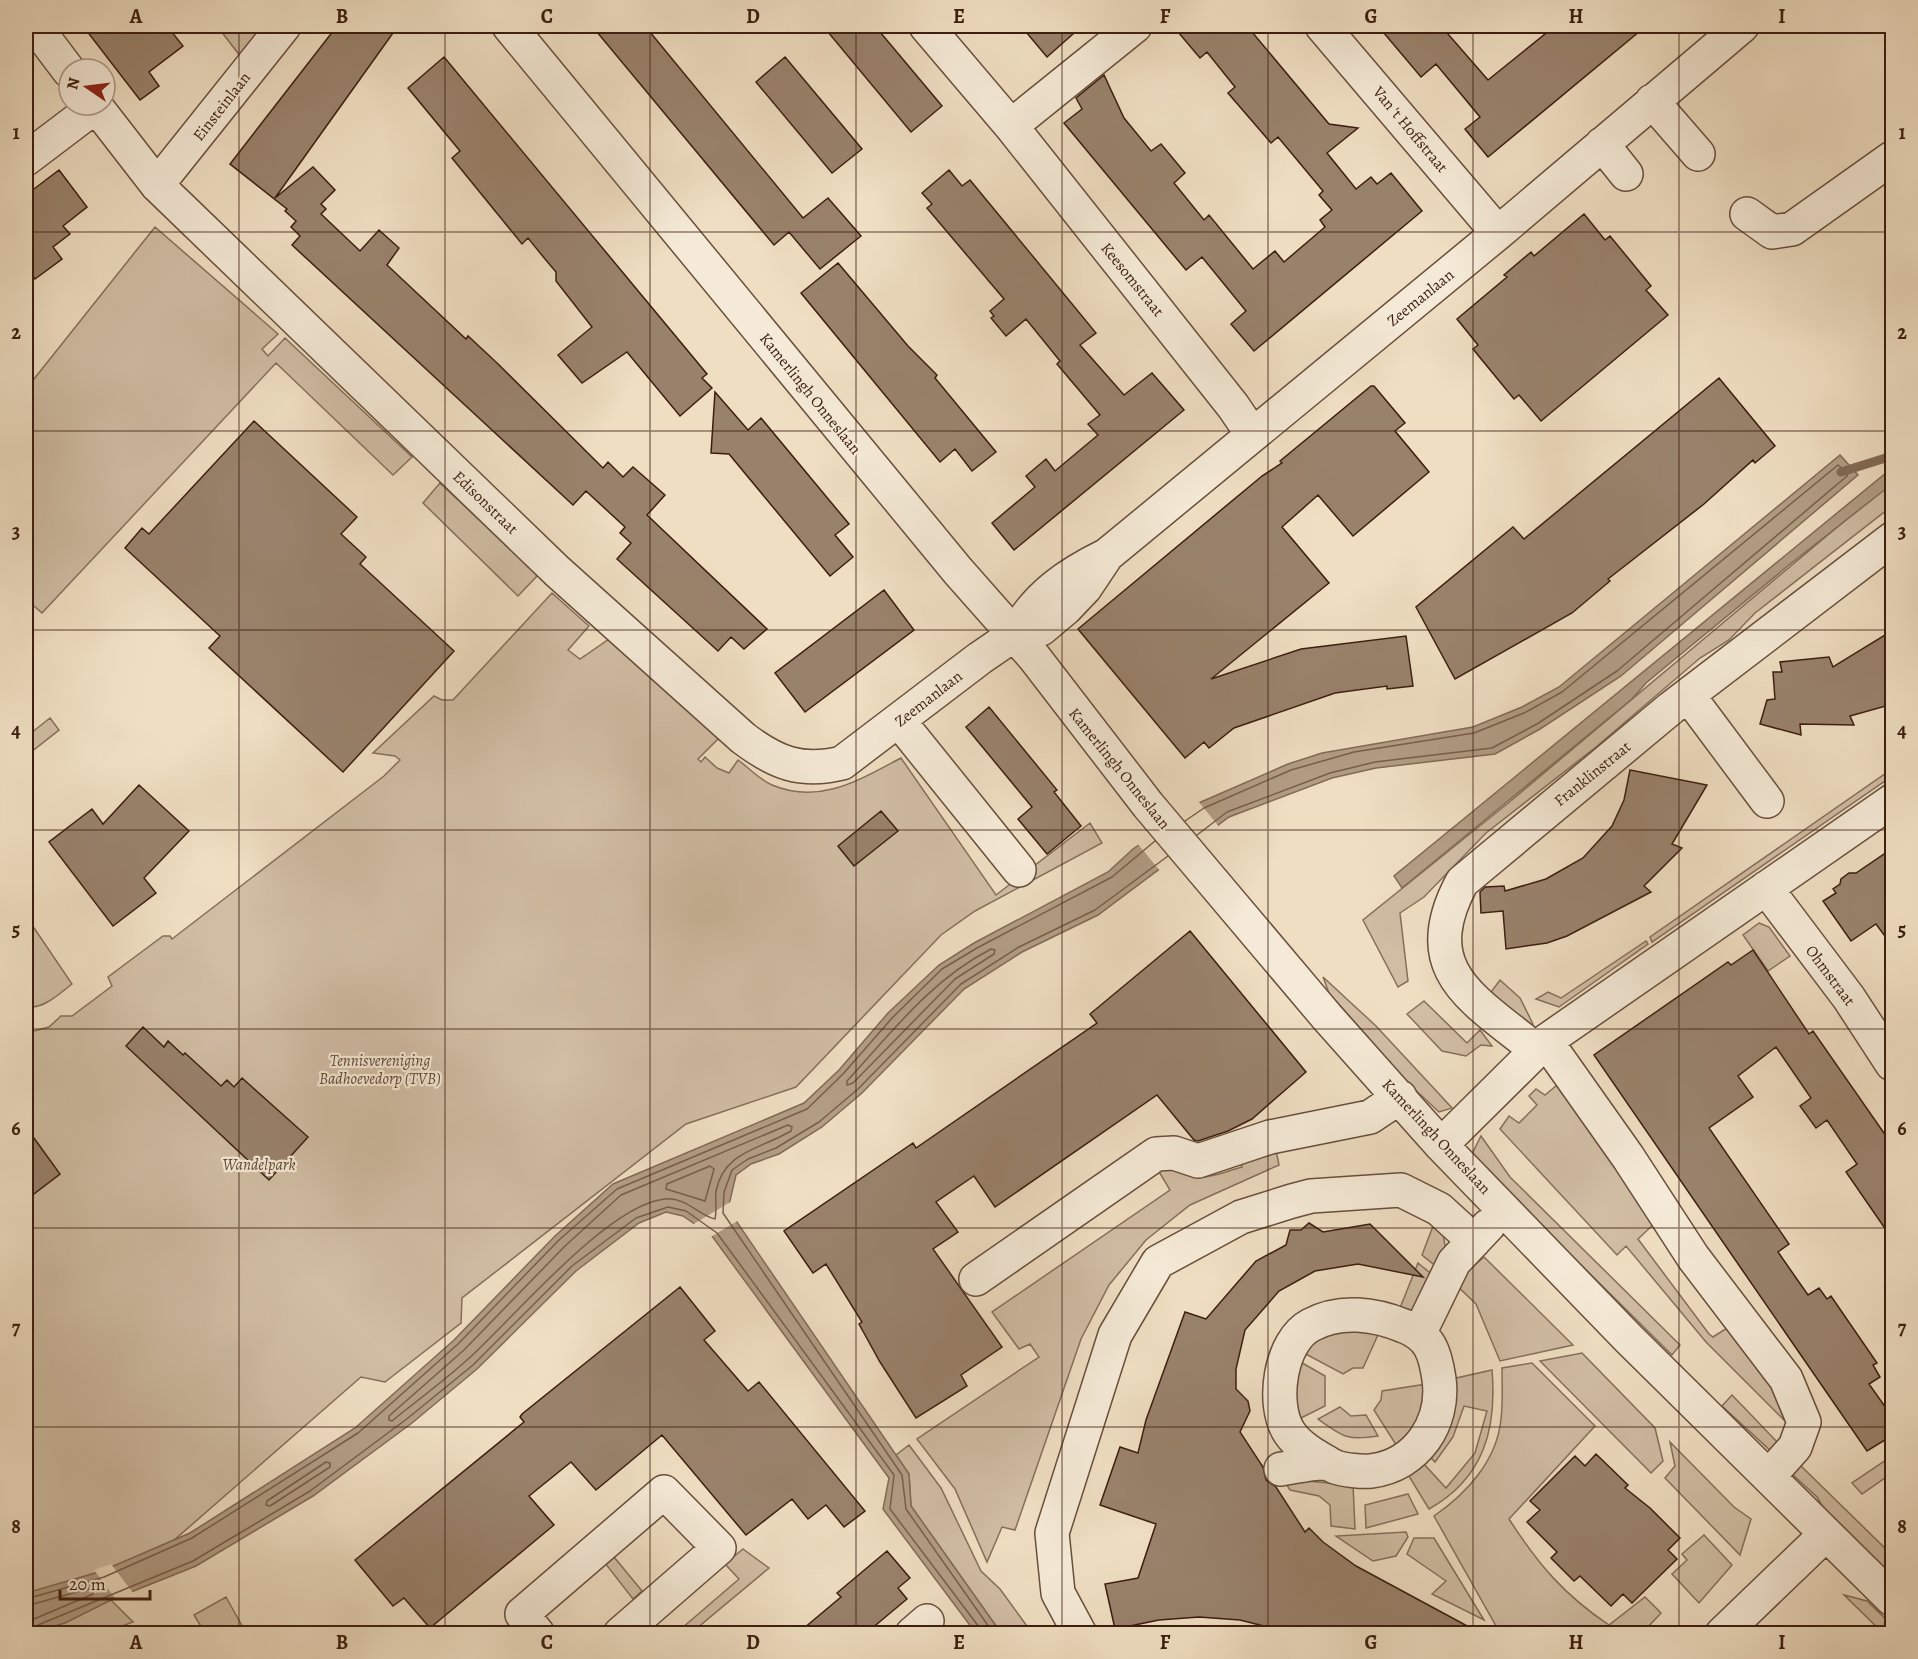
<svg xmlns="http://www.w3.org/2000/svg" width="1918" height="1659" font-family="Alegreya,serif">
<rect width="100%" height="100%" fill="#efdec2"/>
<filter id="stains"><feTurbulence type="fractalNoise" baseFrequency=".00333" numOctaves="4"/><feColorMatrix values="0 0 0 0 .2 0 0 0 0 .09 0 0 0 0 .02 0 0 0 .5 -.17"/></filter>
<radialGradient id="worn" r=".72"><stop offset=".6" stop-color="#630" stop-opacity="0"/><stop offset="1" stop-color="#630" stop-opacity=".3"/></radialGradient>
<path fill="#d0bda4" stroke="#866e5a" stroke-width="1.5" d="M217,26h48l-24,31z
M155,227l123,107 -16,15 6,7 17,-18 127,119 -19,18 -117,-112 -234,250 -16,-14v-210z
M440,483l98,92 -20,21 -95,-93z
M1892,484v22l-137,107 -26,27 -29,18 -104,89 -110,86 -62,64 -24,16 8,68 -10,6 -35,-67 144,-116 366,-307z
M552,593l37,33 -21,24 12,9 32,-22 107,101 -21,21 3,3 4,-5 12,11 12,5 9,-13c11,8 22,20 34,25 48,20 87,-5 129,-27l95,137 94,-72 12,20 -127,68 -34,24 -145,152 -110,37 -224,174 -1,25 -76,59 -24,-5 -259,226 9,-3 22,22 -30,11 -77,1v-601l23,-6 12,-11h11l40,-30 -4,-9 55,-41h7l2,3 212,-163 16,-16 -5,-4 -22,-3 61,-57 8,4h11z
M50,718l9,12 -33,26v-19z
M1892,769v7l-240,166 -2,-5z
M26,916l46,68c-12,9 -30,27 -46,22z
M1759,923l10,4 21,29 -22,15 -25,-36z
M1646,941l2,3 -89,63 -23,-8 12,-7 13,6z
M1323,977l53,49 76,82 -13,4 -30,-28 -80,-91z
M1500,980l20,18 13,26 -3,3 -42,-31z
M1424,1001l43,42 13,-13 12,16 -11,-1 -15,11 -24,-5 -35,-37z
M1555,1072l101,150 -18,17 71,95 4,3 14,-9 51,68 13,31 -85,-85 -80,-96 -9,9 -117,-126 9,-13 10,7 18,-18 -8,-9 7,-7 9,6 12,-10 -8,-10z
M1481,1136l29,41 170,168 -8,10 -201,-199z
M1276,1150l3,15 -89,40 -44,35 -37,45 -28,54 -66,191 -13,-3 -15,35 -32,-73 -38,-50 122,-82 -9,-13 -11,5 -27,-37 178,-122 -12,-20 14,-6c26,22 41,11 70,3l-1,-8z
M1435,1221l8,13 3,17 -9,16 -15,-12z
M1484,1257l89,88 -73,16 -24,-57 -22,-21z
M1418,1263l16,13 -23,37h-13z
M1382,1326l-19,42h-10l-10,6 -41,-22 16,-19z
M1582,1353l73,75 8,33 -12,12 -111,-112z
M1297,1360l28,16v30l-30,15z
M1532,1363l63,63 -86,93c29,45 55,76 100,106l36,-28 16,16 -13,14 6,6h-154l-66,-117c32,-22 63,-55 67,-97 2,-17 1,-34 1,-51z
M1492,1370c5,59 -8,108 -63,139l-22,-36 16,-10 23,25 29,-35 12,-42 -23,-5 -11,31 -18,25 -6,-6 23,-77z
M1427,1384l-4,31 -25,33 -24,-38 7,-10 1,-9z
M1732,1395l49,51 -8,7 -51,-47z
M1340,1407l11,9 15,-1 12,21c-30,5 -35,1 -60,-17z
M1670,1442l64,65 17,12 -11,36 -75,-77 10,-12z
M909,1445l32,43 40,83 19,18 32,44h-31l-90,-127 -2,-32 -13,-19z
M1892,1456v17l-30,21 -10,-11z
M1800,1465l92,90v27l-62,-63 -13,-22 -24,-22z
M1283,1479l70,6 2,44 -24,-3 -1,-21 -11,-9 -29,-6z
M1408,1494l10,20 -52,14 -1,-23z
M1406,1532l2,5 -12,19 -23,5 -37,-25z
M1704,1535l28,30 -33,38 -27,-29 15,-14 -5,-6z
M1414,1538h20l50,82 -52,-26 14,-13 -39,-27z
M743,1549l26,19 -78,65 -16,1 64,-55 -14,-15z
M614,1557l28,34 -9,8 -28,-36z
M1844,1595l23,6 25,24v8h-9z
M226,1597l20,36h-41l-11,-18z"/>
<path fill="#b29d85" stroke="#826a56" stroke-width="1.5" d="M1840,455l18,20 -237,201 -81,53 -45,25 -119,14 -44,10 -103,39 -131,98 -76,37 -58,37 -102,104 -40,34 -43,27 -28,10 -15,11 -8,34 181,265 2,32 90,127h-28l2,-1 -92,-123 6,-31 -177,-242 -29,-20 -17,-4 -27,11 -63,48 -99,98 -65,54 -99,73 -117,70 -85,34 -46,23 -39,11v-41l76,-22 88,-38 165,-105 99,-88 101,-104 58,-52 191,-81 35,-33 49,-57 51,-48 35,-22 134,-71 25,-23 68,-47 87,-38 34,-11 151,-26 49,-20 37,-20z
M1892,468v16l-103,81 -143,118 -14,16 -230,189 -8,-12z"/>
<path fill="#efdec2" d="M1198,801l22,27 -59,44 -24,-29z
M732,1201l-1,8 8,11 -30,18 -17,-13z
M111,1564l23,30 -17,7 -23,-31z"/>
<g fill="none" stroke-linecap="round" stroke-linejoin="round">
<path stroke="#765e4a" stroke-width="1.5" d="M1185,821l19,-13 87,-38 63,-18 120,-19 50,-20 38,-21 276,-227 10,8 -1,3 -230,195 -80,53 -45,24 -117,14 -45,11 -103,39 -30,23
M991,949l4,1 -1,4 -39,25 -102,104 -6,2v-4c45,-49 84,-101 144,-132z
M788,1125l4,2 -1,4c-30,18 -67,20 -75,60 -1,9 1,20 -1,28 -16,-3 -28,-22 -50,-20 -57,5 -154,122 -198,161 -20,18 -42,35 -64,52l-11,9 -3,-1v-4l75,-66 101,-104 56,-51z
M710,1166l4,3 -9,32 -39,-12 1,-5z
M326,1462l4,1v4l-60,39 -4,-1 1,-4z
M26,1599l78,-22 88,-39 166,-105 100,-89 101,-104 58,-51 190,-80 36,-35 50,-57 49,-48 35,-21 135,-71 43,-36
M26,1606l65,-18 3,3 -1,3 -59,25 -6,7 -1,8
M34,1634l4,-9 155,-64 117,-70 98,-73 65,-53 99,-99 64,-48 32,-11 18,4 31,22 177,242 -4,34 89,118 1,7
M994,1634l-88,-125 -4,-34 -179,-262 1,-21 8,-22 16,-11 28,-11 43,-26 39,-33 103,-105 58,-37 76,-37 73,-54"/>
<path stroke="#826a56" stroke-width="9" d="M1841,472l51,-16"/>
</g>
<path fill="#99826c" stroke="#3b1e0f" stroke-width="1.5" d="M83,26h84l16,20 -34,26 10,14 -19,14z
M337,26h61l-123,172 38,-31 22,23 -14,14 5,5 -5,5 39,37 19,-21 20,18 -12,17 79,74 2,-3 29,27 106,105 5,-6 15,15 10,-10 32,28 -18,20 120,114 -23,20 -13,-12 -13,14 -101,-92 14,-16 -11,-10 5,-6 -39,-36 -13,14 -281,-260 8,-9 -9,-9 5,-6 -11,-10 2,-2 -57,-45z
M592,26h53l158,192 25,-20 33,38 -41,33 -31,-37 -15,13z
M823,26h52l67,80 -31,26z
M1021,26h61l-35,31z
M1173,26h74l82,98 29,4 -31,25 29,36 15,-12 6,7 14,-11 31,38 -168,140 -23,-27 15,-13 -44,-54 -16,13 -122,-147 18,-14 -6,-11 28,-23 20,43 27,33 10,-7 24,29 -11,10 30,37 5,-5 44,54 22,-18 9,11 41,-35 -5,-7 12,-10 -13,-15 4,-4 -45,-54 -7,6 -43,-50 7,-6 -28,-35 -7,6z
M1378,26h63l47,54 67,-54h91l-158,131 -23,-28 15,-12 -44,-53 -15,13z
M444,57l263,317 -5,4 10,10 -32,28 -53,-64 -45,31 -24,-28 34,-28 -36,-46v-9l-11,-13 -17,-21 -6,6 -70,-86 8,-7 -52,-63z
M785,57l77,92 -30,24 -76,-91z
M59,170l28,37 -24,19 7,8 -17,13 9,12 -27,20 -9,-13v-71z
M949,170l13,16 8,-6 126,153 -16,12 44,50 28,-22 32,37 -170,140 -22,-27 43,-36 -9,-11 20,-17 9,12 43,-36 -10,-11 12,-9 -43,-51 3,-3 -34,-42 -20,17 -15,-18 3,-2 -4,-5 14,-12 -77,-91 5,-4 -10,-11z
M1584,214l21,26 5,-4 41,50 -5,4 22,25 -127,106 -22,-26 -5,4 -41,-50 5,-4 -21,-26 50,-42 -3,-2 27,-23 3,4z
M838,263l70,83 29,29 -2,3 61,74 -24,19 -17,-22 -15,13 -139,-169z
M1719,378l56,68 -20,17 -2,-3 -49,44 -96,75 2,2 -38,32 -117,66 -39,-72 97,-80 11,12z
M1371,386h3l31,37 -10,8 34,41 -76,64 -35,-41 -36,32 47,56 -118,96 90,-30 105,-13 7,50 -26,3v-3l-52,7 -101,35 -25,20 -5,-6 -19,16 -107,-129 184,-153 20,-13 -2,-2z
M715,392l33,38 13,-12 88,106 -14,11 18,22 -23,19 -101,-122 -18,-1z
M254,421l103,96 -16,17 25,23 -6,7 94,87 -111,121 -134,-124 11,-12 -95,-88 17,-20 7,6z
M884,590l30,40 -109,82 -30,-39z
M1893,630v74l-43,12 4,9 -54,-1 1,11 -41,-11 7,-24 8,-1 -2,-27h9l-2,-10 49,-5 4,10z
M989,707l68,83 -3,2 27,34 -34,28 -29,-35 14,-12 -66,-80z
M1630,770l77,15 -35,59 10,4 -38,38 7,6 -84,44 -20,7 -41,6 -3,-38 -22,2 -1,-21 5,-5 19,-1 1,5 41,-12 37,-21 29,-32 12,-26z
M139,785l50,46 -45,47 12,15 -43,33 -64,-84 43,-33 11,15z
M881,811l17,20 -44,35 -16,-20z
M1893,848v99l-17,-23 -25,17 -28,-40 13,-8 -3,-4 7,-5 1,-5 8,-6h7z
M1190,931l116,141 -54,47 -24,12 -30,10 -4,-1 -37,-45 -162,112 -21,-31 -38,26 22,30 -25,17 69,98 -41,28 6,11 -51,32 -36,-56 -21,-38 3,-2 -36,-58 -13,9 -29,-42 129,-88 3,5 181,-125 -7,-9z
M1753,950l56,84 4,-3 80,115v94l-47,-68 11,-8 -30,-44 -11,8 -16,-22 11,-8 -35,-51 -38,29 15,21 -44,31 80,116 -11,8 30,43 11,-7 8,11 4,-3 46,67 -4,2 7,12 -11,7 24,34v17l-26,16 -273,-396 134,-93 3,3z
M143,1027l21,20 4,-6 15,14 2,-2 36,33 6,-6 7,7 8,-9 66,59 -39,43 -143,-134z
M26,1127l34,47 -34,26z
M1309,1223l14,9 47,-8 53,53 -65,-13 -43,7 -36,20 -34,39 -9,39v20l12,12 2,10 -10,21 23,35 3,13 10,7 29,45 4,-4 14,14 33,24 126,68h-187l-55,-14 -41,-3 -40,3 -44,9 -10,-45 33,-6 18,-54 -56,-19 20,-58 18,6 8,-33 39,-108 21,7 50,-58 30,-16 4,-15h11z
M680,1287l35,44 -11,9 44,51 11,-9 106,129 -21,16 -18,-22 -18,14 -16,-20 -46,36 -84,-100 -66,55 -25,-28 -42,34 25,29 -124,103 -26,-30 -11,8 -38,-46 169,-138 -4,-5 2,-3z
M1596,1454l32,31 -3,3 25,20 30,30 -12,12 9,9 -45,44 -9,-9 -12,12 -31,-30 -6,5 -23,-23 6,-6 -30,-30 13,-12 -10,-9 45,-45 10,10z
M887,1551l23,27 -12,10 9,11 -42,35h-68l44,-37 -4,-4z"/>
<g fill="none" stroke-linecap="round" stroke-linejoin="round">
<g stroke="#684e3c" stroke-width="36">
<path id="minor" d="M35,26l34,45
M509,26l449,545 76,86 114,148 179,212 114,128 187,193 264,261
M926,26l85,100 222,280 19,28
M1322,26l176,207
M1652,101l46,53
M95,105l62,80 400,386 186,167c33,25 58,35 99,25l138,-105 35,-24 26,-5 25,-21 19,-20 22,-33
M1011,126l124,-100
M1602,144l24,30
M26,159l70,-53
M157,185l127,-159
M1747,214l25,18 20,-3 100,-71
M1015,634c22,-39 53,-60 92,-79l391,-322 244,-207
M1688,695l79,106
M899,721l120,149
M1766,888l83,110 43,66
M1546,1041l82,116 65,100 93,122 18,43 -9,25 -26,29
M1536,1050c-62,-51 -122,-79 -74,-168l209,-174 221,-169
M1441,1145l105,-104 346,-240
M976,1279l180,-125 18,-1 24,8 72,-24 100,-20 30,-20
M1420,1332l34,-70 34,-36
M1281,1469c14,-2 32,-7 46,-6 4,1 4,2 8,4 9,3 27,5 36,4 46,-6 74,-48 68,-92 -4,-27 -9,-43 -35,-53 -29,-12 -64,-17 -93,-1 -31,16 -40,79 -22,107 9,14 25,23 39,31
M538,1634l-16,-20 142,-122 55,56 -99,86
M912,1634l15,-13
M1080,1634l-22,-41 -6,-60 63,-198 43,-73 83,-45 51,-16 19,-5 90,-6 38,19 35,32
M1722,1634l104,-100"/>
</g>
<use href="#minor" stroke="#f5ead7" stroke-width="33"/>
</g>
<path fill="none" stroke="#3b1e0f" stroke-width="1.5" stroke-opacity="0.55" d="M239,26v1608M445,26v1608M650,26v1608M856,26v1608M1062,26v1608M1268,26v1608M1473,26v1608M1679,26v1608M26,232h1866M26,431h1866M26,630h1866M26,830h1866M26,1029h1866M26,1228h1866M26,1427h1866"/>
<g text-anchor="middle" stroke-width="4.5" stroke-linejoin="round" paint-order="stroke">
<g font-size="16" fill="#3b1e0f" stroke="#f5ead7">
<text transform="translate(221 106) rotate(-52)" y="6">Einsteinlaan</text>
<text transform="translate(1411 129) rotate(50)" y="6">Van 't Hoffstraat</text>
<text transform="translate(1133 279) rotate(51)" y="6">Keesomstraat</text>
<text transform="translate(1420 297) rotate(-39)" y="6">Zeemanlaan</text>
<text transform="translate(811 393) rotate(51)" y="6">Kamerlingh Onneslaan</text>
<text transform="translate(486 502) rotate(44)" y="6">Edisonstraat</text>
<text transform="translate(928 698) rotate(-38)" y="6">Zeemanlaan</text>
<text transform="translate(1120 768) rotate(51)" y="6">Kamerlingh Onneslaan</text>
<text transform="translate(1592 773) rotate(-39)" y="6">Franklinstraat</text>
<text transform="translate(1831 975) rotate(53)" y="6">Ohmstraat</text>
<text transform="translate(1437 1136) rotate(47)" y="6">Kamerlingh Onneslaan</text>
</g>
<g font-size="16" font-style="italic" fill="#604634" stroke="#f5ead7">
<text x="380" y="1066">Tennisvereniging<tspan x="380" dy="18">Badhoevedorp (TVB)</tspan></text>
<text x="259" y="1170">Wandelpark</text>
</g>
</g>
<rect width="1918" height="1659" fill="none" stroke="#efdec2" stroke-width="66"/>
<g transform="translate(87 87) rotate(284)"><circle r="28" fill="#f5ead7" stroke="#ab9887" stroke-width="1.5"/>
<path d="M0-4.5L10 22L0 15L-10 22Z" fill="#8f2418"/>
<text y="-9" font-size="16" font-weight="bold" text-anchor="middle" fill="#3b1e0f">N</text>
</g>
<path d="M60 1590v9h90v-9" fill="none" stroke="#3b1e0f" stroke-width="3"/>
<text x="69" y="1590" font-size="18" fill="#3b1e0f" stroke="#f5ead7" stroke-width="4.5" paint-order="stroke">20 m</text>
<rect x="33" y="33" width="1852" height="1593" fill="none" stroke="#3b1e0f" stroke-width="2"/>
<g font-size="20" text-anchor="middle" font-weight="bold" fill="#3b1e0f">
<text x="136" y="23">A</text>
<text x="342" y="23">B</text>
<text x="547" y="23">C</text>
<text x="753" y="23">D</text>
<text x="959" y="23">E</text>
<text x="1165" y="23">F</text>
<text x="1371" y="23">G</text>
<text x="1576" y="23">H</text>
<text x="1782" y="23">I</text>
<text x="16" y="139">1</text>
<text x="1902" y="139">1</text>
<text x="16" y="339">2</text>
<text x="1902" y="339">2</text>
<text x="16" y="538">3</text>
<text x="1902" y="538">3</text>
<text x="16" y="737">4</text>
<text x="1902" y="737">4</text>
<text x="16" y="936">5</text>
<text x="1902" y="936">5</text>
<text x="16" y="1135">6</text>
<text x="1902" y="1135">6</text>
<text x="16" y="1334">7</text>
<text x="1902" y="1334">7</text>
<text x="16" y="1533">8</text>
<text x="1902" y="1533">8</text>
<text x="136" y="1649">A</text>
<text x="342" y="1649">B</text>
<text x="547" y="1649">C</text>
<text x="753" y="1649">D</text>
<text x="959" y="1649">E</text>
<text x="1165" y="1649">F</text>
<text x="1371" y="1649">G</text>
<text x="1576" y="1649">H</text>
<text x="1782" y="1649">I</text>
</g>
<rect width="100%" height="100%" filter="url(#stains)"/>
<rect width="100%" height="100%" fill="url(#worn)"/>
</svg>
